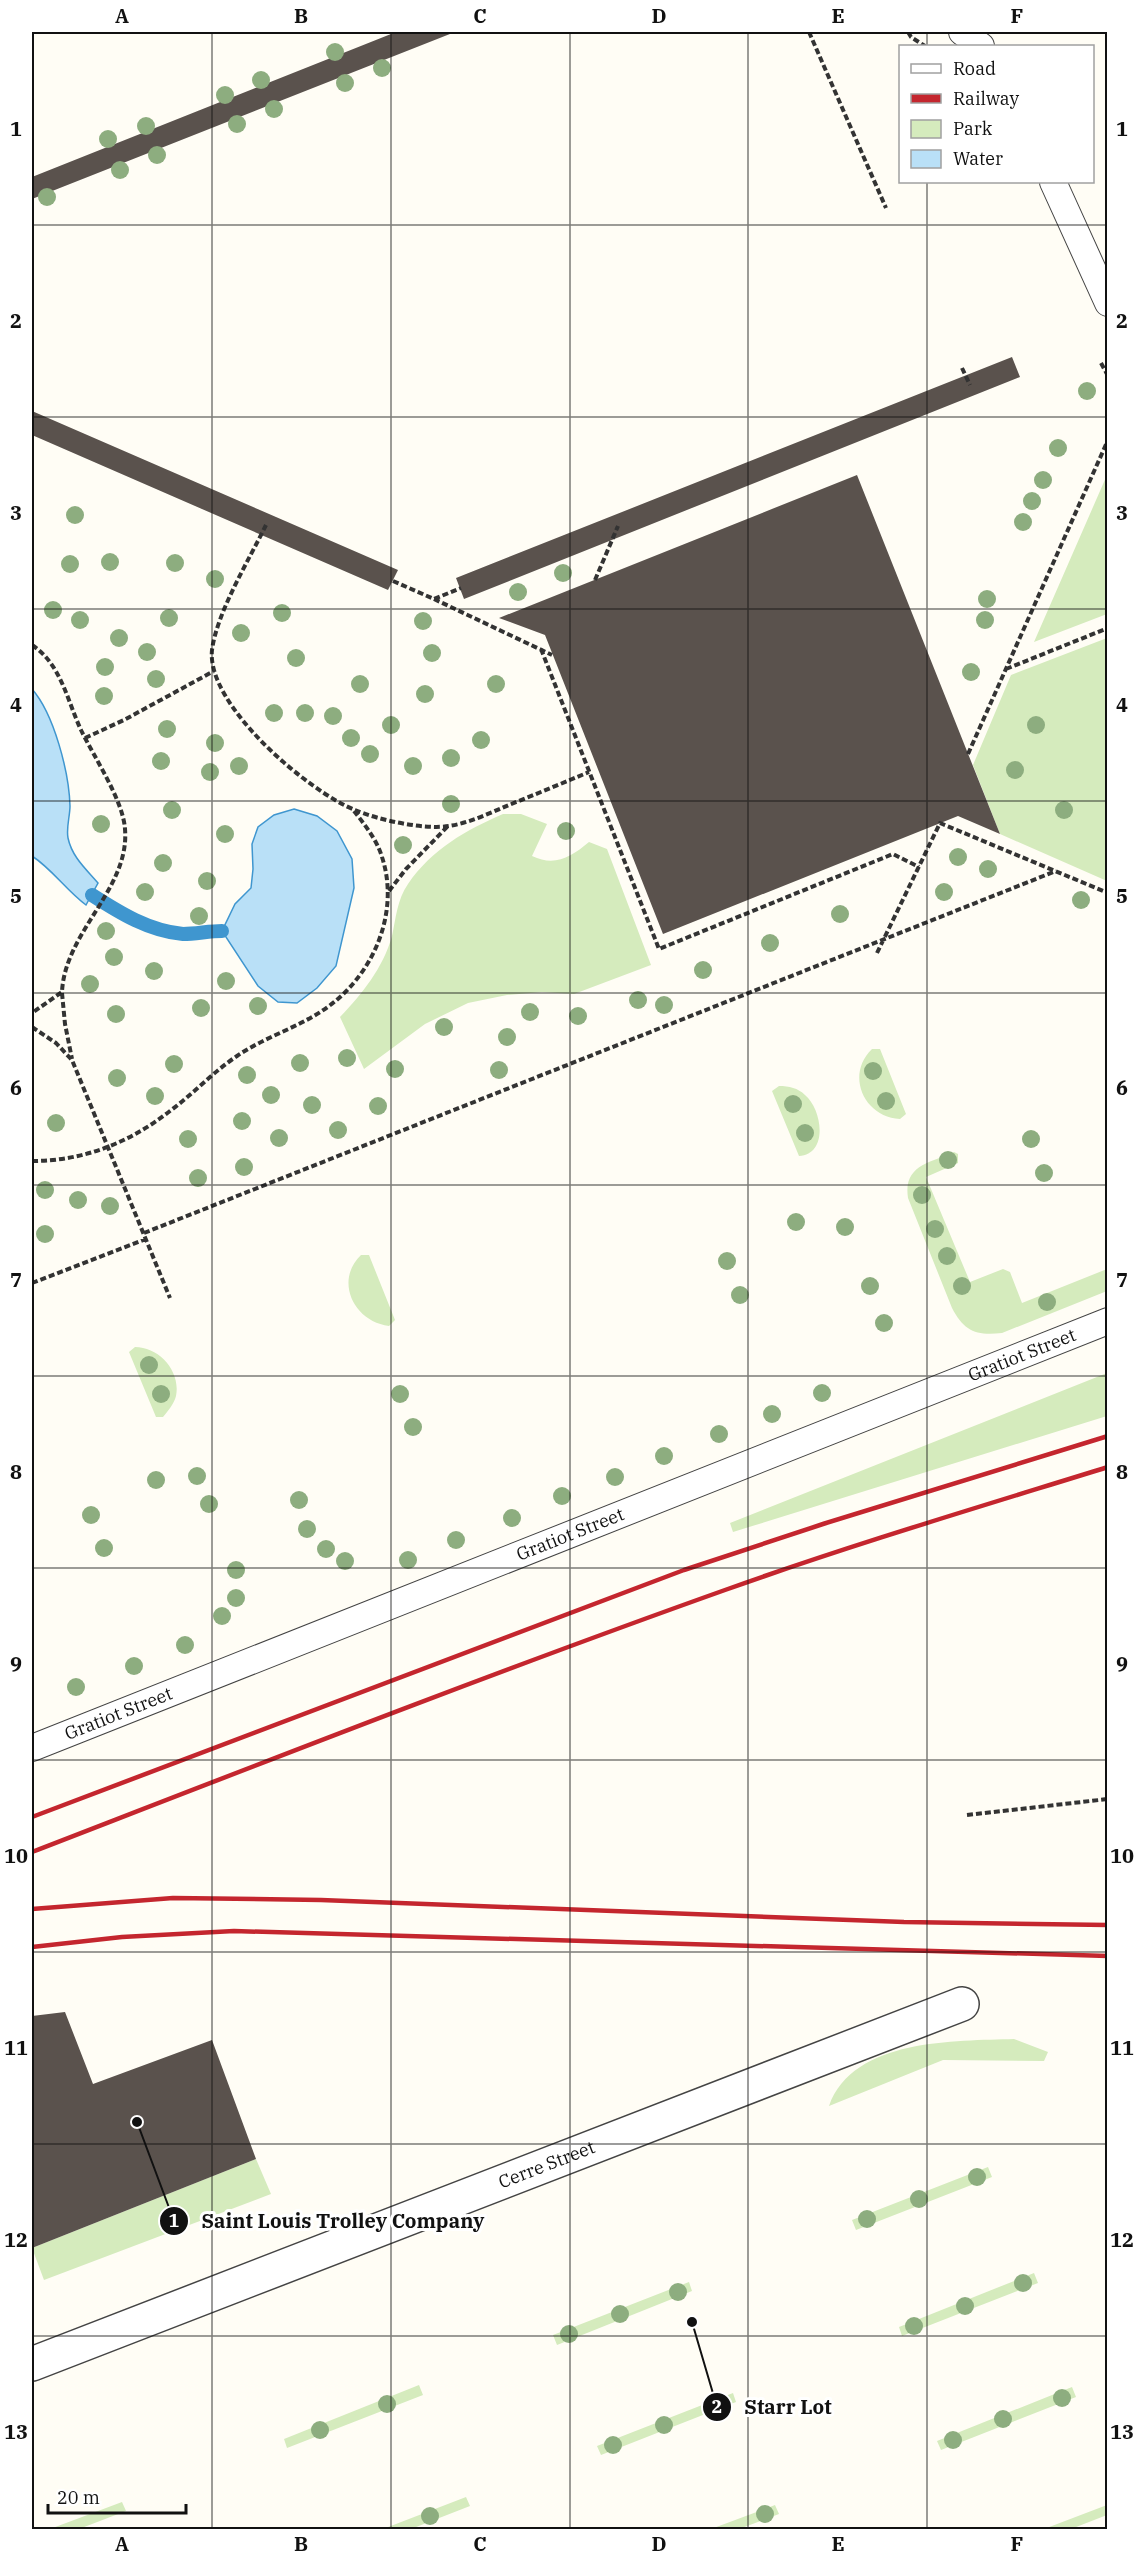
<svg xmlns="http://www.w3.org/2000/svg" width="1139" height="2561" font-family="'IBM Plex Serif',serif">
<rect width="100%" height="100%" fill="#fffdf5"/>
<path fill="#d5ebbd" d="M1107,475v139l-73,28z
M1107,638v243l-107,-47 -27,-69 38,-90z
M503,814h18l26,10 -15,32c23,11 39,1 57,-14l18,7 44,116 -77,29 -32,-2 -35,3 -39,8 -43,21 -61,45 -24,-52c22,-23 43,-49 52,-81 4,-18 5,-36 16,-52 24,-35 58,-54 95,-70z
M872,1049h8l26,65 -6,5c-36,-2 -55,-44 -28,-70z
M779,1086c10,0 19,2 26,9 17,14 24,59 -6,61l-27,-65z
M954,1152l4,2v9l-32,14 44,105 33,-13 7,3 12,31 85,-34v22l-105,42c-26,3 -38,-2 -50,-25l-44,-110c-5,-33 22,-35 46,-46z
M361,1255h8l26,65 -6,6c-35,-4 -55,-45 -28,-71z
M135,1347c24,0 46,24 41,49 -2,8 -8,15 -13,21h-7l-27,-65z
M1107,1373v43l-374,116 -3,-9z
M1014,2039l34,13 -4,9 -101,-1 -114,46c24,-68 127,-65 185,-67z
M256,2159l15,35 -227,86 -12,-32z
M988,2167l4,10 -136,53 -4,-10z
M1034,2273l4,10 -136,53 -3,-9z
M689,2282l3,9 -135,54 -4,-10z
M419,2385l4,10 -136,53 -3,-9z
M1072,2387l4,10 -135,53 -4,-9z
M733,2393l3,9 -135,53 -4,-9z
M466,2497l4,9 -59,23h-28z
M122,2502l4,9 -47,18h-29z
M775,2505l4,9 -40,15h-28z
M1107,2505v10l-36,14h-27z"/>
<path fill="#b9e0f7" stroke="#3f96cf" stroke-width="1.5" d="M32,689c22,25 37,83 38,117 0,10 -4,22 -2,32 4,19 18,31 30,45l-12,22c-20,-15 -34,-36 -54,-49z
M294,809l23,7 20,15 15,28 2,29 -18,78 -19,22 -20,15 -19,-1 -20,-16 -36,-55 13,-27 16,-16 2,-19 -1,-25 6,-17 16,-12z"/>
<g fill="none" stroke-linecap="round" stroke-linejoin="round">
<path stroke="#3f96cf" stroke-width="14" d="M92,895c28,18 57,36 91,39 13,0 26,-3 39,-3"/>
</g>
<path fill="#5a524d" d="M396,32h59l-423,167v-22z
M1012,357l8,20 -556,222 -8,-21z
M32,411l366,159 -10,20 -356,-155z
M857,475l143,359 -42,-18 -295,118 -118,-299 -46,-17z
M65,2012l28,72 119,-44 44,119 -224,89v-232z"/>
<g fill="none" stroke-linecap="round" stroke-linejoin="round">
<g stroke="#444" stroke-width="28">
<g id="lane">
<path d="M962,32l19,14"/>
<path d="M1053,182l55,121"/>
<path id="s1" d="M32,1748l1076,-427"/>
</g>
</g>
<g stroke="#444" stroke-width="36">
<g id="street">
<path id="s2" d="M32,2364l930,-360"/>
</g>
</g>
<path stroke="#333" stroke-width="4" stroke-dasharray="6 3" stroke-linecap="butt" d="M809,32l77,176
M908,32l3,5 14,9
M1101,363l7,13
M962,368l8,17
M266,525c-17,35 -49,87 -54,125 -6,55 97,142 143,160 23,10 70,20 94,16 20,-3 41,-13 60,-21 27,-11 54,-22 80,-33
M595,580l23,-54
M393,581l41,18 27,-11
M434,599l118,56
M32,645c29,19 35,55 49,85 13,27 42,70 44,99 5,60 -60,102 -63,163l-30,21
M541,649l118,300 234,-95 26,13
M1006,669l102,-41
M85,738l39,-18 90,-49
M968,754l140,-314
M389,891l17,-22 42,-43
M877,953l63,-130 168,70
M62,993l3,31 7,35
M32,1027l24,16 16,17 98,238
M32,1161c51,0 97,-18 138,-50 23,-17 43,-39 67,-55 29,-20 64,-29 92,-50 45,-33 71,-94 53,-149 -5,-17 -17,-32 -28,-46
M144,1233l912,-362
M32,1283l114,-44
M967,1815l141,-16"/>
<use href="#lane" stroke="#fff" stroke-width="26"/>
<use href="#street" stroke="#fff" stroke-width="33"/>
<path stroke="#c4262e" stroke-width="4.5" d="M32,1817l652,-247 139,-46 285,-88
M32,1852c230,-89 460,-179 693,-262 126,-45 254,-83 383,-123
M32,1909l141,-11 148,2 583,22 204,3
M32,1947l90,-10 112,-6 874,25"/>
</g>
<g fill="#8dad7f">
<circle cx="335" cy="52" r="9"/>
<circle cx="382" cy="68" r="9"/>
<circle cx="261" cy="80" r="9"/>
<circle cx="345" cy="83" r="9"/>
<circle cx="225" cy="95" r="9"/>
<circle cx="274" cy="109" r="9"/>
<circle cx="237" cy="124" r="9"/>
<circle cx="146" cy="126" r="9"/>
<circle cx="108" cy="139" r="9"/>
<circle cx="157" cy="155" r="9"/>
<circle cx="120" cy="170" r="9"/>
<circle cx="47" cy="197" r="9"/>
<circle cx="1087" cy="391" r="9"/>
<circle cx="1058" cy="448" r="9"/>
<circle cx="1043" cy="480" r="9"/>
<circle cx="1032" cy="501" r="9"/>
<circle cx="75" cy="515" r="9"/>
<circle cx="1023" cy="522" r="9"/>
<circle cx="110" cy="562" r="9"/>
<circle cx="175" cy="563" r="9"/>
<circle cx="70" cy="564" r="9"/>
<circle cx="563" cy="573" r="9"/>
<circle cx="215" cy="579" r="9"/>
<circle cx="518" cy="592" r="9"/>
<circle cx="987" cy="599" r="9"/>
<circle cx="53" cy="610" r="9"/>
<circle cx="282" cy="613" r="9"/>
<circle cx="169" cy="618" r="9"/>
<circle cx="80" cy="620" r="9"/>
<circle cx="985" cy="620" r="9"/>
<circle cx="423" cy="621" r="9"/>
<circle cx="241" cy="633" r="9"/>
<circle cx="119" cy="638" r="9"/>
<circle cx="147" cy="652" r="9"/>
<circle cx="432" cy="653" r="9"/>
<circle cx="296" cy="658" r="9"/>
<circle cx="105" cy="667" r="9"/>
<circle cx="971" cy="672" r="9"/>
<circle cx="156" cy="679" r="9"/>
<circle cx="360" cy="684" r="9"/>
<circle cx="496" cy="684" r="9"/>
<circle cx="425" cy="694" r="9"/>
<circle cx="104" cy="696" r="9"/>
<circle cx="274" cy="713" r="9"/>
<circle cx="305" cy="713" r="9"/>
<circle cx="333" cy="716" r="9"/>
<circle cx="391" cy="725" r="9"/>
<circle cx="1036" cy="725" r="9"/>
<circle cx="167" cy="729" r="9"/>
<circle cx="351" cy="738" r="9"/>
<circle cx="481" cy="740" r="9"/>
<circle cx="215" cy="743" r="9"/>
<circle cx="370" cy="754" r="9"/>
<circle cx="451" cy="758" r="9"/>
<circle cx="161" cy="761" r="9"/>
<circle cx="239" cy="766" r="9"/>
<circle cx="413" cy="766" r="9"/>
<circle cx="1015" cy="770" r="9"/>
<circle cx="210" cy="772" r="9"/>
<circle cx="451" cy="804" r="9"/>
<circle cx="172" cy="810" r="9"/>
<circle cx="1064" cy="810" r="9"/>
<circle cx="101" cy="824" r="9"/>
<circle cx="566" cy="831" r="9"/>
<circle cx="225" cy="834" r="9"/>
<circle cx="403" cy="845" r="9"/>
<circle cx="958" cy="857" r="9"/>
<circle cx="163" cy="863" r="9"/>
<circle cx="988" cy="869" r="9"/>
<circle cx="207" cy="881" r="9"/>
<circle cx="145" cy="892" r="9"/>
<circle cx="944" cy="892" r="9"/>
<circle cx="1081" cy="900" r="9"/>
<circle cx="840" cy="914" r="9"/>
<circle cx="199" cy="916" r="9"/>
<circle cx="106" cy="931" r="9"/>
<circle cx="770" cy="943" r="9"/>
<circle cx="114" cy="957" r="9"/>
<circle cx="703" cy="970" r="9"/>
<circle cx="154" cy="971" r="9"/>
<circle cx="226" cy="981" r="9"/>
<circle cx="90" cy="984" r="9"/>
<circle cx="638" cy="1000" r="9"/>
<circle cx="664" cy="1005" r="9"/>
<circle cx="258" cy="1006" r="9"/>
<circle cx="201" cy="1008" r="9"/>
<circle cx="530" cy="1012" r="9"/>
<circle cx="116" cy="1014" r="9"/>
<circle cx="578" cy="1016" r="9"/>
<circle cx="444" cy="1027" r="9"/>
<circle cx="507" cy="1037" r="9"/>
<circle cx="347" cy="1058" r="9"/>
<circle cx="300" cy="1063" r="9"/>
<circle cx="174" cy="1064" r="9"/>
<circle cx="395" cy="1069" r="9"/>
<circle cx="499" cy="1070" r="9"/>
<circle cx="873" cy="1071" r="9"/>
<circle cx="247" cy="1075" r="9"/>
<circle cx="117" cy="1078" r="9"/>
<circle cx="271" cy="1095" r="9"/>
<circle cx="155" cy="1096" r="9"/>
<circle cx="886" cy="1101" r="9"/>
<circle cx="793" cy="1104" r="9"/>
<circle cx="312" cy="1105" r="9"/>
<circle cx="378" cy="1106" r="9"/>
<circle cx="242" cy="1121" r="9"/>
<circle cx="56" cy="1123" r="9"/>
<circle cx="338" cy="1130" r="9"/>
<circle cx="805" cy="1133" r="9"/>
<circle cx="279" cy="1138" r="9"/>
<circle cx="188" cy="1139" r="9"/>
<circle cx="1031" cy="1139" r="9"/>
<circle cx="948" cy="1160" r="9"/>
<circle cx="244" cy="1167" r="9"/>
<circle cx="1044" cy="1173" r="9"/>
<circle cx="198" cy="1178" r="9"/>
<circle cx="45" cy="1190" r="9"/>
<circle cx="922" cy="1195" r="9"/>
<circle cx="78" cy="1200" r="9"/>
<circle cx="110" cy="1206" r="9"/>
<circle cx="796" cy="1222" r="9"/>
<circle cx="845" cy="1227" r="9"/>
<circle cx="935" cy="1229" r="9"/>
<circle cx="45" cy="1234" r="9"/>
<circle cx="947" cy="1256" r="9"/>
<circle cx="727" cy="1261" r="9"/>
<circle cx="870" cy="1286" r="9"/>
<circle cx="962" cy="1286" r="9"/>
<circle cx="740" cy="1295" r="9"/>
<circle cx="1047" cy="1302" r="9"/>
<circle cx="884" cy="1323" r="9"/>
<circle cx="149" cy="1365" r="9"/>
<circle cx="822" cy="1393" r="9"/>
<circle cx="161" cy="1394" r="9"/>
<circle cx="400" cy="1394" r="9"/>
<circle cx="772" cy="1414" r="9"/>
<circle cx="413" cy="1427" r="9"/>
<circle cx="719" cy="1434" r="9"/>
<circle cx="664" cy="1456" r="9"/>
<circle cx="197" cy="1476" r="9"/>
<circle cx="615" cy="1477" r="9"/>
<circle cx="156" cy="1480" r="9"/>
<circle cx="562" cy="1496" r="9"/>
<circle cx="299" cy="1500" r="9"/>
<circle cx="209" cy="1504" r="9"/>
<circle cx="91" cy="1515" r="9"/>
<circle cx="512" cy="1518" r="9"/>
<circle cx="307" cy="1529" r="9"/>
<circle cx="456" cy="1540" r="9"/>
<circle cx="104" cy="1548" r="9"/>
<circle cx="326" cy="1549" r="9"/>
<circle cx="408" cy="1560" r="9"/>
<circle cx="345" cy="1561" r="9"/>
<circle cx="236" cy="1570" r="9"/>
<circle cx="236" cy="1598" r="9"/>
<circle cx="222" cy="1616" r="9"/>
<circle cx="185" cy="1645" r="9"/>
<circle cx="134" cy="1666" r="9"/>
<circle cx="76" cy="1687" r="9"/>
<circle cx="977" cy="2177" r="9"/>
<circle cx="919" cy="2199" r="9"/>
<circle cx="867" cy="2219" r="9"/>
<circle cx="1023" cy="2283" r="9"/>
<circle cx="678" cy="2292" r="9"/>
<circle cx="965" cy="2306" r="9"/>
<circle cx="620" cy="2314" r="9"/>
<circle cx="914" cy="2326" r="9"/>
<circle cx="569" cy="2334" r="9"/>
<circle cx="1062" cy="2398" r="9"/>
<circle cx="722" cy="2403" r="9"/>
<circle cx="387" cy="2404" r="9"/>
<circle cx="1003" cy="2419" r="9"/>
<circle cx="664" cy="2425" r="9"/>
<circle cx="320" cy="2430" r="9"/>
<circle cx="953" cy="2440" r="9"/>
<circle cx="613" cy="2445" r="9"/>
<circle cx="765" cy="2514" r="9"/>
<circle cx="430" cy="2516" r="9"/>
</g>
<path fill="none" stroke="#111" stroke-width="1.5" stroke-opacity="0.55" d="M212,32v2498M391,32v2498M570,32v2498M748,32v2498M927,32v14M927,182v2348M32,225h1076M32,417h1076M32,609h1076M32,801h1076M32,993h1076M32,1185h1076M32,1376h1076M32,1568h1076M32,1760h1076M32,1952h1076M32,2144h1076M32,2336h1076"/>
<g text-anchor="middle" stroke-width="6" stroke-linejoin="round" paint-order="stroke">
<g font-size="18" fill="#111" stroke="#fff">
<text dy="6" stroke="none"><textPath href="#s1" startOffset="1065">Gratiot Street</textPath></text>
<text dy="6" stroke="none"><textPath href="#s1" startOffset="579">Gratiot Street</textPath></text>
<text dy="6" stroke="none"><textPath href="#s1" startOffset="93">Gratiot Street</textPath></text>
<text dy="6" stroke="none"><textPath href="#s2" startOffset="552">Cerre Street</textPath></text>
</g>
</g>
<path fill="none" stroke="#111" stroke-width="2" d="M137 2122L174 2221M692 2322L717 2407"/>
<g fill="#111" stroke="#fff" stroke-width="2">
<circle cx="137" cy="2122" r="6"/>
<circle cx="692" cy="2322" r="6"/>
<circle cx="174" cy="2221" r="15"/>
<circle cx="717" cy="2407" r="15"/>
</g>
<g font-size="18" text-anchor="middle" font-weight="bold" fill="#fff">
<text x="174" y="2227">1</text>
<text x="717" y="2413">2</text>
</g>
<g font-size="20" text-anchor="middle" font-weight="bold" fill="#111" stroke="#fff" stroke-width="6" stroke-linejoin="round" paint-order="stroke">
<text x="343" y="2228">Saint Louis Trolley Company</text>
<text x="788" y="2414">Starr Lot</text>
</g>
<rect width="1139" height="2561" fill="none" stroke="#ffffff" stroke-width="66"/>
<rect x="899" y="45" width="195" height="138" fill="#ffffff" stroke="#a0a0a0" stroke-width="1.5"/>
<rect x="911" y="64" width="30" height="9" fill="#ffffff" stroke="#a0a0a0" stroke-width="1.5"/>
<text x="953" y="75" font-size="18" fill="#111111">Road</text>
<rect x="911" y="94" width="30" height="9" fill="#c4262e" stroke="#a0a0a0" stroke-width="1.5"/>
<text x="953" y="105" font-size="18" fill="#111111">Railway</text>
<rect x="911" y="120" width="30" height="18" fill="#d5ebbd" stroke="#a0a0a0" stroke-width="1.5"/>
<text x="953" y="135" font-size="18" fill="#111111">Park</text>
<rect x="911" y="150" width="30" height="18" fill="#b9e0f7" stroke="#a0a0a0" stroke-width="1.5"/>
<text x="953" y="165" font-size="18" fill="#111111">Water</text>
<path d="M48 2504v9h138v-9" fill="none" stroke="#111111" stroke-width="3"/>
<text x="57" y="2504" font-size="18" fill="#111111" stroke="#ffffff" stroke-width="4.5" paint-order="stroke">20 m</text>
<rect x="33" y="33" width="1073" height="2495" fill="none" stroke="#111" stroke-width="2"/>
<g font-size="20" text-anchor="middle" font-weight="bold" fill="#111">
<text x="122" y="23">A</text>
<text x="301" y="23">B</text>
<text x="480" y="23">C</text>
<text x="659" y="23">D</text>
<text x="838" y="23">E</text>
<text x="1017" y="23">F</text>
<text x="16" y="136">1</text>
<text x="1122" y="136">1</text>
<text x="16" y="328">2</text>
<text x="1122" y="328">2</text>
<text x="16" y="520">3</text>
<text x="1122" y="520">3</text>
<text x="16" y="712">4</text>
<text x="1122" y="712">4</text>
<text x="16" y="903">5</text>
<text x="1122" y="903">5</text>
<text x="16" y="1095">6</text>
<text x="1122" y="1095">6</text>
<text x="16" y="1287">7</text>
<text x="1122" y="1287">7</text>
<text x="16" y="1479">8</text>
<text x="1122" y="1479">8</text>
<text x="16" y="1671">9</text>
<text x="1122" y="1671">9</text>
<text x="16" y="1863">10</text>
<text x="1122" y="1863">10</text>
<text x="16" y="2055">11</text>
<text x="1122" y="2055">11</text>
<text x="16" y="2247">12</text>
<text x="1122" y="2247">12</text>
<text x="16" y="2439">13</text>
<text x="1122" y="2439">13</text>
<text x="122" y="2551">A</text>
<text x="301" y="2551">B</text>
<text x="480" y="2551">C</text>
<text x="659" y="2551">D</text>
<text x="838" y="2551">E</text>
<text x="1017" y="2551">F</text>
</g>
</svg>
